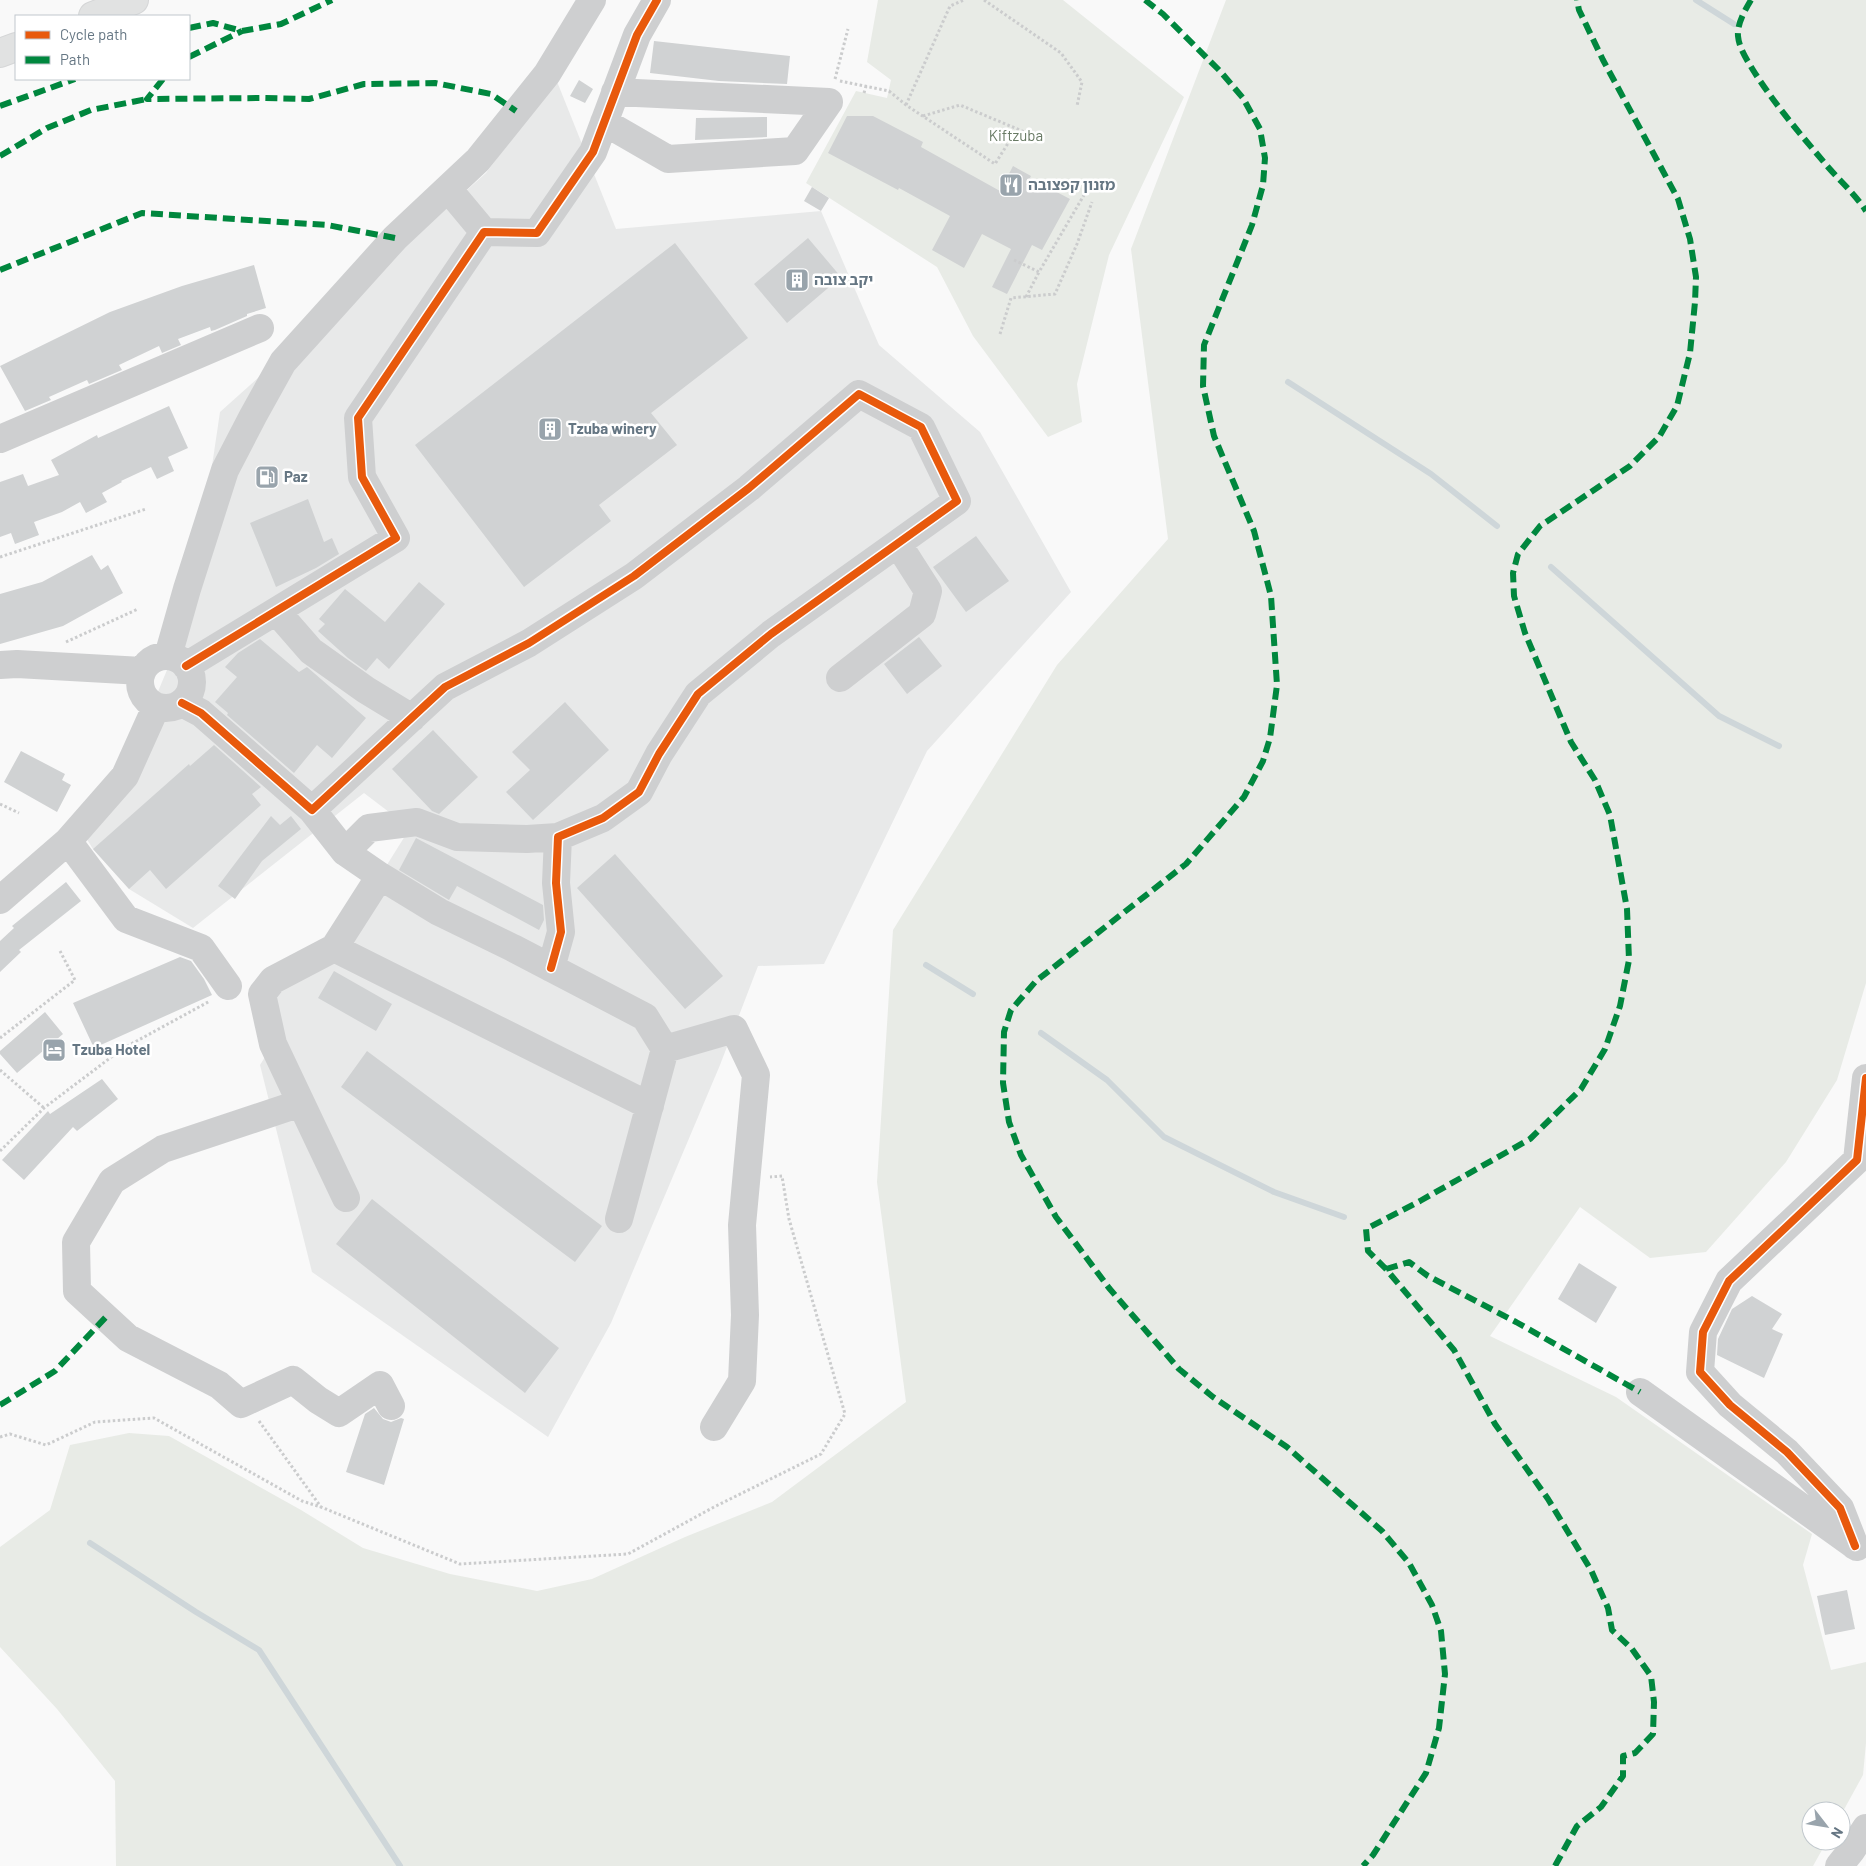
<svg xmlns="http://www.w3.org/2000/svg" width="1866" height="1866" font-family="Barlow,'Noto Sans Hebrew',sans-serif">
<rect width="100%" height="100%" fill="#f9f9f9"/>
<path fill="#e8e9e9" d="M556,79l60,150 205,-18 58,134 101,87 91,160 -144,159 -103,213 -66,2 -38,99 -109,258 -63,114 -236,-165 -52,-207 13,-21 2,-55 60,-41 75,-120 -46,-35 -171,135 -64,-39 -36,-40 -10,-16 41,-60 43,-103 34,-130 19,-128 266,-239z"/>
<path fill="#e8ebe6" d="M878,0h185l121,97 -75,158 -32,129 5,38 -34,15 -75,-101 -36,-69 -131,-84 50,-92 31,7 4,-18 -24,-18z
M1226,0h640v983l-29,97 -51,82 -80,90 -56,6 -70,-51 -90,129 126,61 196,137 -9,31 28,105 35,-8v81l-3,32 -22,40v-4h-30v30h16l-14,25h-1697l-1,-85 -58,-72 -57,-62v-100l50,-37 20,-65 59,-12 40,3 132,74 62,38 87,26 87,17 55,-12 93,-42 87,-35 134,-100 -29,-220 16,-252 164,-265 111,-126 -37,-290z"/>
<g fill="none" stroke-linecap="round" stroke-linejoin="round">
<path stroke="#ced6d9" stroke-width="6" d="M1696,0l38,24
M1288,382l143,92 66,52
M1551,567l168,149 60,30
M926,965l47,29
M1041,1033l66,47 57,57 110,55 70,25
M90,1543l106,69 63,38 141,216"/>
</g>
<path fill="#d0d2d3" d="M654,41l136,15 -3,28 -68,-3 -69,-8z
M579,80l14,9 -8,14 -15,-7z
M847,116h26l50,26 -2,5 79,44 13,-25 18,10 -1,2 40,21 -28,51 -10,-5 -25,49 -15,-7 19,-38 -29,-15 -18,34 -32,-18 18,-34 -51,-28 -1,2 -70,-37z
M767,117v20l-72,3 1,-22z
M812,187l17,11 -8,13 -17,-10z
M808,238l33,39 -54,46 -33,-39z
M675,243l73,95 -97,75 26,32 -78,60 12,16 -87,66 -109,-142z
M254,265l12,43 -19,6v2l-32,14 -4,1 -1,-4 -32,12 3,6 -19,8 -3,-7 -40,19 3,5 -33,14 -2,-4 -38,17 2,3 -26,11 -25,-45 110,-54 72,-26z
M169,406l19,42 -20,9 6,14 -17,8 -6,-12 -30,14 1,1 -20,11 5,9 -21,11 -6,-11 -18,10 -28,10 5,13 -24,9 -4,-11 -11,4v-55l23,-8 5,12 31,-11 -8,-15 46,-25 1,3z
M308,499l16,43 8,-4 7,16 -23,14 -40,19 -26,-64z
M976,536l33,45 -43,31 -33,-45z
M92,555l9,15 7,-5 15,28 -60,33 -63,18v-50l42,-12z
M419,582l26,22 -56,65 -12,-11 -11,13 -18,-13 -30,-27 7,-7 -6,-5 26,-30 40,33z
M919,637l23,29 -35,28 -23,-30z
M260,639l39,33 8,-5 59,51 -34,40 -15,-13 -23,28 -67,-58 1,-2 -13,-11 22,-25 -12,-10 13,-14z
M565,702l44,48 -76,70 -27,-28 24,-22 -18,-18z
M433,730l45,47 -39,37 -7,-3 -40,-42z
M214,745l47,42 -9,7 9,11 -95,84 -16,-19 -21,19 -36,-40 96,-85 1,2z
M21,751l44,23 -3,6 9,5 -14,27 -53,-30z
M271,816l9,9 11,-9 10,13 -39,32 -27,38 -17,-13z
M416,838l127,67 1,15 -5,10 -82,-44 -8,14 -50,-30z
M615,854l108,122 -38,33 -108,-121z
M66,882l15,19 -62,49 2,2 -21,20v-31l14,-13 -2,-2z
M180,957l11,4 13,18 8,16 -118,53 -21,-45z
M334,971l58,33 -16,27 -58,-33z
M45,1012l18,22 -46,39 -17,-19v-3z
M367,1051l235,175 -27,36 -234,-175z
M102,1079l16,20 -41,32 -4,-4 -49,53 -22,-20 46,-49 2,3z
M372,1199l187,149 -34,45 -189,-149z
M1579,1263l38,24 -21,36 -38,-24z
M1752,1296l30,18 -10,15 11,5 -19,44 -47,-23 1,-16 14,-30z
M374,1408l9,11 8,3 10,-4 3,1 -20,66 -38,-13 19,-58z
M1847,1590l8,39 -30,6 -8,-39z"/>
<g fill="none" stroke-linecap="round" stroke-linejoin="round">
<g stroke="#d5d6d7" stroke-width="30">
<path id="major" d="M93,16l41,-16
M0,53l16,-6"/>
</g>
<path stroke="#cbcccd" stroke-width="3" stroke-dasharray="2.5 2.5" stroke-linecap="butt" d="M984,0l77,53 21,29 -5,24
M835,79l13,-50
M840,81l49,10 17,14 89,59 22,-35
M864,93l2,-7
M906,105l44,-99 14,-6
M923,116l37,-11 79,33
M1014,260l25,12 45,-77
M1026,297l13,-25
M1000,334l11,-36 44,-4 22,-50 15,-42
M0,557l146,-48
M66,642l72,-33
M0,804l19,9
M0,1038l75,-58 -15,-29
M0,1070l44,38
M0,1151l44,-43 78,-59 88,-48
M259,1421l62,86
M0,1437l10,-3 36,11 49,-23 59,-4 148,83 19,6 139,57 168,-10 86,-47 107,-53 24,-40 -56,-195 -7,-43 -12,1"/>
<path stroke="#cecfd0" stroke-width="28" d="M615,92l214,10
M604,122l64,37 127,-8 34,-49
M449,190l35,42
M0,439l260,-111
M277,612l34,39 55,39 46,28
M168,656l19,-67 38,-119 28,-54 30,-54 112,-124 83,-78 69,-86 45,-74
M140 682a26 26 0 1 1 52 0a26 26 0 1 1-52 0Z
M0,665l17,-1 125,7
M186,666l210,-128 -34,-61 -4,-59 126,-186 53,1 56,-81 44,-117 20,-35
M840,678l82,-64 6,-23 -30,-47
M182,703l19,10 111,97 33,42 35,24
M312,810l133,-123 84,-44 105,-67 115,-88 110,-94 62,33 36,74 -186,133 -73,60 -39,60 -20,38 -36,26 -45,19 -2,46 5,49 -10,36
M68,841l58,78 75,29 27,38
M345,852l24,-24 48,-6 40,15 70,2 31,-2
M0,900l68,-59 57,-65 31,-69
M334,948l316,158
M665,1049l69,-20 22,46 -14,150 3,90 -3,66 -28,46
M301,1103l-138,46 -51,32 -36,61 1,49 51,47 91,47 22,19 52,-24 25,20 21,13 41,-28 11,21
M346,1198l-73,-154 -11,-50 11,-14 61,-32 46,-72 59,36 74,36 132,69 20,32 -46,170
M1640,1392l217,155
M1855,1546l-15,-38 -53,-56 -57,-47 -30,-33 3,-40 26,-51 128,-121 9,-82
M1839,1866l12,-15 15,-23"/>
<use href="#major" stroke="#e1e2e2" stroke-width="28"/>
<path stroke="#00873e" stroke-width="6" stroke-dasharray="12 6" stroke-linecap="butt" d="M1145,0l18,14 57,57 23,27 17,31 5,29 -2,27 -11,40 -48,120 -1,41 11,50 40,95 17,65 6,89 -7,53 -7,23 -19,36 -58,67 -150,117 -25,29 -7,22 -1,51 6,39 12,33 35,62 53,71 70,81 34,28 74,50 95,84 27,32 23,42 9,26 4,43 -6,54 -13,45 -53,82 -10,11
M1751,0c-6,10 -14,24 -13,36 1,12 9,24 15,34 22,35 49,66 75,97 13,15 27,27 38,44
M189,28l24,-5 29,8 39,-7 51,-24
M189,57l53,-26
M163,79l-16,20 117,-1 45,1 55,-15 71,-1 56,11 25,17
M0,106l75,-27
M0,156l47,-28 44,-18 56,-11
M0,270l142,-57 185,12 68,13
M1386,1269l23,-7 19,14 88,46 124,70
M0,1405l55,-34 51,-54
M1555,1866l22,-40 24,-19 22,-31v-20l12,-3 18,-19 1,-32 -3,-26 -19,-27 -20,-19 -4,-22 -17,-38 -43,-71 -53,-75 -41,-74 -68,-81 -18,-18 -2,-22 54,-28 110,-62 51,-50 24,-40 15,-43 9,-46 -2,-51 -17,-94 -15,-35 -24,-38 -46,-109 -11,-37 -1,-23 5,-19 22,-28 90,-60 29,-29 18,-31 13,-53 5,-51 1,-25 -6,-38 -12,-40 -75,-139 -24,-50 -2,-10"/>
<g stroke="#fff" stroke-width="11">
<path id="cycleway" d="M186,666l210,-128 -34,-61 -4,-59 126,-186 53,1 56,-81 44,-117 20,-35
M182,703l19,10 111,97 133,-123 84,-44 105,-67 115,-88 110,-94 62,33 36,74 -186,133 -73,60 -39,60 -20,38 -36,26 -45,19 -2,46 5,49 -10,36
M1855,1546l-15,-38 -53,-56 -57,-47 -30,-33 3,-40 26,-51 128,-121 9,-82"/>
</g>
<use href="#cycleway" stroke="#e8590c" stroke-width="8"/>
</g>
<defs>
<g id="restaurant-square" transform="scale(1.25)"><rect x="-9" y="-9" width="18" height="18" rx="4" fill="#99a4ac" stroke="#fff"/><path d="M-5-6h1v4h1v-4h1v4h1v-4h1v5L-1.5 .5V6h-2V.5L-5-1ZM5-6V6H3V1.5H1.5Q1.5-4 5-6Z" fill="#fff"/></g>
<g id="building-square" transform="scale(1.25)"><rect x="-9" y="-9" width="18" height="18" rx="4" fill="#99a4ac" stroke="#fff"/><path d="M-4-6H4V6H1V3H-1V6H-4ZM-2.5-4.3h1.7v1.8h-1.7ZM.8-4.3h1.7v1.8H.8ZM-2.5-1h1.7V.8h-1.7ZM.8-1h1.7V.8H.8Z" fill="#fff"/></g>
<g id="fuel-square" transform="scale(1.25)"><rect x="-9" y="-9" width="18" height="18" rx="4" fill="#99a4ac" stroke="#fff"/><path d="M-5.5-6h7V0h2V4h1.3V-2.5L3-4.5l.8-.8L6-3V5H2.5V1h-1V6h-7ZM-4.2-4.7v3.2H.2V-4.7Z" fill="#fff"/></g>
<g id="hotel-square" transform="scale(1.25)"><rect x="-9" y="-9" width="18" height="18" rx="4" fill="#99a4ac" stroke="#fff"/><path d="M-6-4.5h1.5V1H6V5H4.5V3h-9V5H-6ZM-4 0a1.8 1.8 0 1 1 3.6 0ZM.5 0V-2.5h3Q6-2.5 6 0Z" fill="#fff"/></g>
</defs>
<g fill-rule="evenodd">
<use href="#restaurant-square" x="1011" y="185"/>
<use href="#building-square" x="797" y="280"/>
<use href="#building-square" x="550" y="429"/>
<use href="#fuel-square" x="267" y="477"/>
<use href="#hotel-square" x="54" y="1050"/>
</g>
<g text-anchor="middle" stroke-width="5" stroke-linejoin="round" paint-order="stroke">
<g font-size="15" fill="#687a64" stroke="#fff">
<text x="1016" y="141">Kiftzuba</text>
</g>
<g font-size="15" font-weight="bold" fill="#657683" stroke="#fff" text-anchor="start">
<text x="1028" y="190">מזנון קפצובה</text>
<text x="814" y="285">יקב צובה</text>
<text x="568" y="434">Tzuba winery</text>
<text x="284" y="482">Paz</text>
<text x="72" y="1055">Tzuba Hotel</text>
</g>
</g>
<rect x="15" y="15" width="175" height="65" fill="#ffffff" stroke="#c1c8cd"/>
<rect x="25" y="31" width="25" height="8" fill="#e8590c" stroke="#c1c8cd"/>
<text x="60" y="40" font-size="15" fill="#657683">Cycle path</text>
<rect x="25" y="56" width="25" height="8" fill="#00873e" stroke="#c1c8cd"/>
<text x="60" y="65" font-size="15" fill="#657683">Path</text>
<g transform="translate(1826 1826) rotate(121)"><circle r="24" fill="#ffffff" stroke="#c1c8cd"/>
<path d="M0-4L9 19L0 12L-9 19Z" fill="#99a4ac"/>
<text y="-8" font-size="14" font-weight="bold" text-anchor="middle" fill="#657683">N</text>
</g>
</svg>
